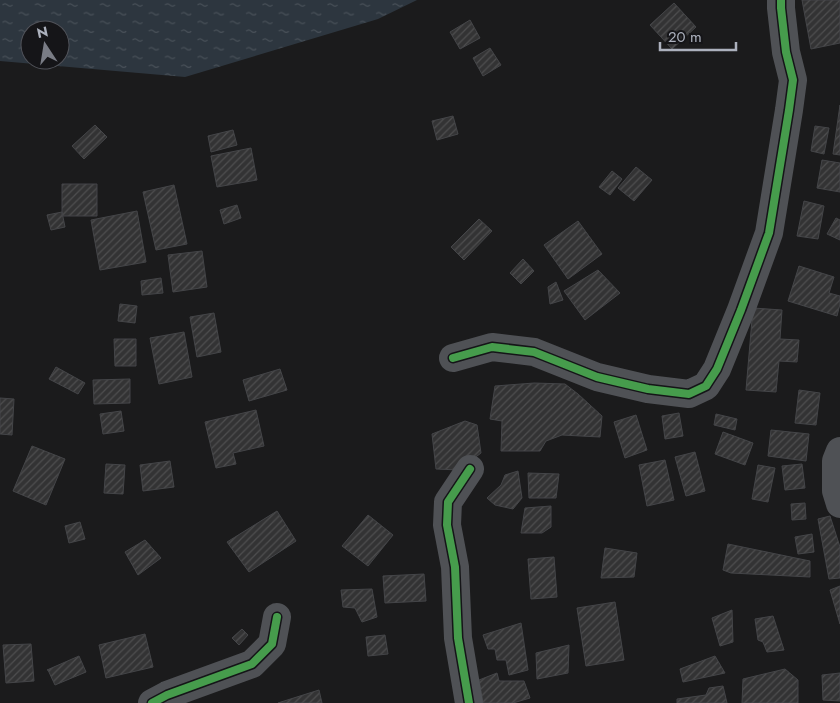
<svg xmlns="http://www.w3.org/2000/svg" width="840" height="703" font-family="Jost,sans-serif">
<defs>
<pattern id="water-ripples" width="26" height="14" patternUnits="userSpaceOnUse" patternTransform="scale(1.25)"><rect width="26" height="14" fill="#2d363f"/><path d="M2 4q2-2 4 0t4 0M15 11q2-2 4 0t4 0" fill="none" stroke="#495159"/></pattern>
<pattern id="building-hatch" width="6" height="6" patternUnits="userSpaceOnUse" patternTransform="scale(1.25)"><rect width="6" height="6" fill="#333334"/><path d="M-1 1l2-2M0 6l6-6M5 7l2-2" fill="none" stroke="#4e4e4f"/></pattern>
</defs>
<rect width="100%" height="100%" fill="#1b1b1c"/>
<path fill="url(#water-ripples)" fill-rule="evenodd" d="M0,0h417l-39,19 -193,58 -185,-16zM30,30h30v30h-30z"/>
<path fill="url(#building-hatch)" stroke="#444548" d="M802,0h38v43l-29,6z
M674,3l22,24 -24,22 -22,-24z
M470,20l10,18 -20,11 -10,-17z
M490,48l11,17 -18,11 -10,-18z
M840,105v50l-7,-1z
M453,116l5,18 -21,6 -5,-19z
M95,125l12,12 -23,22 -12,-13z
M815,126l14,2 -5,26 -13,-3z
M233,130l4,15 -26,7 -3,-16z
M251,148l6,32 -40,7 -6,-31z
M822,160l18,3v29l-23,-4z
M636,167l16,13 -18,21 -16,-13z
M612,171l10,8 -12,16 -11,-8z
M62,184h35v32h-35z
M174,185l13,59 -31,6 -13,-58z
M804,201l20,5 -6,33 -21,-3z
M237,205l4,13 -17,6 -4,-14z
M137,211l9,51 -46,8 -9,-50z
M62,212l3,15 -14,3 -4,-15z
M836,218l4,2v20l-13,-6z
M479,219l13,12 -28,29 -13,-13z
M578,221l24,33 -34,25 -24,-34z
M202,251l5,36 -34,5 -5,-37z
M523,259l11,12 -13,13 -11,-11z
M799,266l35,11 -5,16 11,3v8l-3,12 -49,-15z
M598,270l22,23 -35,27 -21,-29z
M161,278l2,15 -21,2 -1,-14z
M556,282l7,18 -13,4 -2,-17z
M120,304l17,2 -2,17 -17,-2z
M753,308l29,2 -2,29 19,1 -2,22 -18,-1 -3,31 -30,-2z
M214,313l7,39 -24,5 -7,-40z
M184,332l8,45 -33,7 -9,-46z
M114,339h22v27h-21z
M56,367l29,16 -7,11 -29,-15z
M280,369l7,21 -38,11 -6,-21z
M130,379v24l-36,1 -1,-24z
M534,383l31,1 13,10 24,22 -2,21 -38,-2 -16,6 -6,10h-39l1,-30 -12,-2 5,-33z
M799,390l21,3 -4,32 -21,-2z
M0,398l14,1 -2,36 -12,-1z
M256,410l8,36 -31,7 3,11 -20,4 -11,-46z
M121,411l3,20 -21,3 -3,-20z
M679,413l4,23 -18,3 -3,-23z
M716,414l21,5 -2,11 -21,-5z
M636,415l11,35 -22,8 -11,-36z
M465,421l12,4 4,28 -22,17 -23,-1 -4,-35z
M771,430l38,4 -3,27 -38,-5z
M723,432l30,11 -8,22 -30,-11z
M32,446l33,13 -19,46 -33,-14z
M695,452l10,39 -19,5 -11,-39z
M665,460l9,40 -27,6 -8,-41z
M170,461l4,26 -31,4 -3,-26z
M106,464l19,1 -2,29 -19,-1z
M802,464l3,24 -20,2 -3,-24z
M758,465l17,3 -7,34 -16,-3z
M518,471l4,27 -9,11 -18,-4 -8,-7 14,-13 4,-10z
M528,473l31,1 -3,24h-27z
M805,503l1,16 -14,1 -1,-16z
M551,506v21l-9,6h-21l4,-25z
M277,511l19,30 -47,31 -22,-30z
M368,515l25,20 -25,31 -26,-20z
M830,516l10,31v31l-11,1 -11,-60z
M80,522l5,17 -16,4 -4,-17z
M812,534l2,18 -16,2 -3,-17z
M145,540l16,18 -23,17 -13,-23z
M728,544l82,17v16l-79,-4 -8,-3z
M605,548l32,5 -3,24 -33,1z
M554,557l3,40 -26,2 -3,-40z
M424,574l2,27 -41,2 -2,-27z
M840,586v38l-10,-34z
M372,589l5,28 -15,5 -7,-14 -12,-1 -2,-17z
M615,602l9,58 -38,6 -9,-58z
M732,610l1,32 -13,4 -8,-28z
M773,616l11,34 -17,2 -4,-10 -5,-2 -3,-21z
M521,623l7,47 -19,5 -3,-15h-9l-2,-11h-7l-5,-14z
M242,629l6,6 -9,10 -7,-7z
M145,634l8,33 -47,11 -7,-33z
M385,635l3,19 -20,2 -2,-19z
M31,644l3,37 -28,2 -3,-38z
M569,645l-1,28 -31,6 -1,-26z
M79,656l7,16 -31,13 -7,-15h-1z
M715,656l10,17 -42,9 -3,-13z
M785,669l13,11v23h-56l1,-24z
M497,673l2,8h25l6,17 -17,5h-30l-4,-23z
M840,673v28l-17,-1 -1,-25z
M723,686l4,17h-50v-4l29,-4 3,-7z
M319,690l3,13h-44l3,-1z"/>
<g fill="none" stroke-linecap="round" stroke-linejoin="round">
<path stroke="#4f5155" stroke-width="28" d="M453,358l39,-11 42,5 63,25 51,12 41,5 17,-8 11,-17 24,-59 28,-77 20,-123 4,-30 -7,-28 -5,-44v-8
M152,703l15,-8 85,-31 20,-20 5,-27
M469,703l-11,-65 -3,-71 -8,-42 1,-23 22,-33"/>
<path stroke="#4f5155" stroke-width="28" d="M840,451l-4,10v30l4,13"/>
<g stroke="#151518" stroke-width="11">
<path id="cycleway" d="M453,358l39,-11 42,5 63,25 51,12 41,5 17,-8 11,-17 24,-59 28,-77 20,-123 4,-30 -7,-28 -5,-44v-8
M152,703l15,-8 85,-31 20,-20 5,-27
M469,703l-11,-65 -3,-71 -8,-42 1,-23 22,-33"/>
</g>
<use href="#cycleway" stroke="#469c4c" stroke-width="8"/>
</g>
<g transform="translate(45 45) rotate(348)"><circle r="24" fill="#151518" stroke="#51535a"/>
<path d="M0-4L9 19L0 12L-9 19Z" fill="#797c85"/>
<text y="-8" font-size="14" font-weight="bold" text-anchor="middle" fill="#acb1bd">N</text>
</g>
<path d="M660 42v8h76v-8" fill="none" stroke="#acb1bd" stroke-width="2.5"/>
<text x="668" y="42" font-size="15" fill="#acb1bd" stroke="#151518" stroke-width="4" paint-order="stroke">20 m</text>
</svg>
